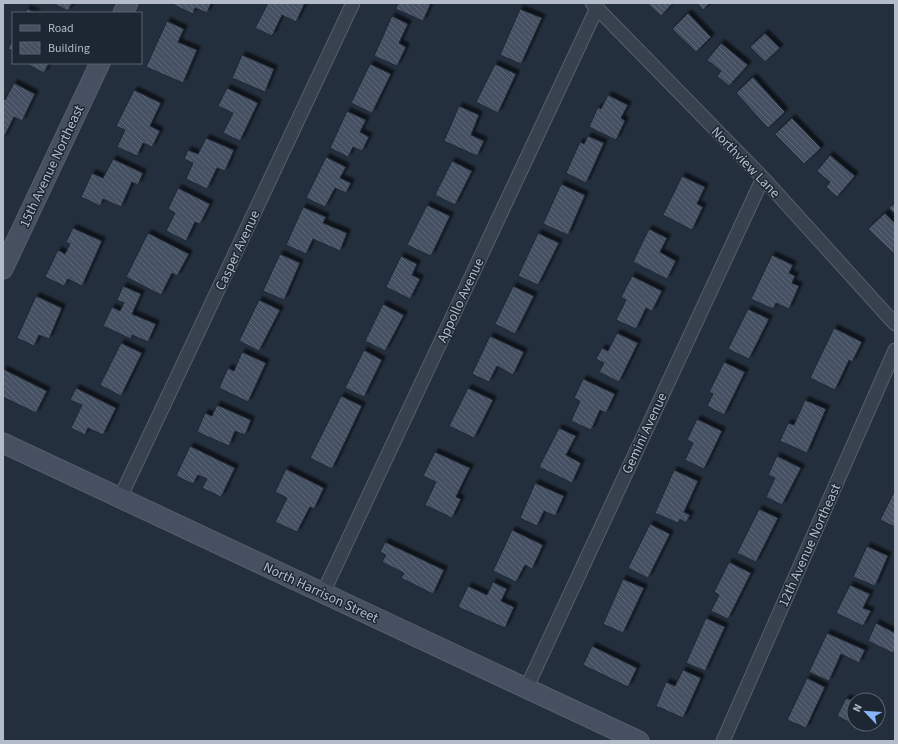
<svg xmlns="http://www.w3.org/2000/svg" width="898" height="744" font-family="'Source Sans 3',sans-serif">
<defs>
<pattern id="building-back-hatch" width="6" height="6" patternUnits="userSpaceOnUse"><rect width="6" height="6" fill="#455162"/><path d="M-1 5l2 2M0 0l6 6M5-1l2 2" fill="none" stroke="#5d6877"/></pattern>
<filter id="shadow"><feDropShadow dx="3.5" dy="-3.5" stdDeviation="1" flood-color="#0009"/></filter>
</defs>
<rect width="100%" height="100%" fill="#242f3e"/>
<path fill="url(#building-back-hatch)" stroke="#1f2835" filter="url(#shadow)" d="M53,3h19l-4,8z
M175,3h36l-4,10 -12,-5 -2,6 -19,-9z
M268,3h37l-9,19 -14,-7 -10,21 -17,-8z
M398,3h33l-8,18 -27,-12z
M647,3h26l-12,13z
M697,3h13l-7,7z
M27,9l10,4h-12z
M520,9l22,9 -21,46 -21,-9z
M688,13l23,24 -15,15 -24,-23z
M392,16l16,8 -9,19 7,4 -9,19 -23,-10z
M167,21l17,8 -6,13 19,8 -14,33 -37,-16z
M765,33l15,15 -15,14 -15,-15z
M13,39v12l-5,-2z
M721,43l27,22 -19,21 -12,-10 4,-5 -14,-11z
M242,55l32,14 -9,23 -33,-14z
M25,63h24l-5,10z
M370,64l21,10 -19,39 -21,-10z
M495,64l21,10 -18,39 -22,-11z
M753,77l32,35 -17,16 -32,-35z
M14,83l21,11 -13,27 -8,-4 -11,22v-40l2,1z
M227,88l31,15 -18,38 -17,-8 10,-20 -15,-7z
M134,90l27,13 -11,23 10,5 -8,16 -9,-4 -6,13 -20,-9 8,-17 -9,-4z
M608,95l20,10 -7,13 4,3 -9,19 -27,-13 9,-20 3,2z
M459,106l20,9 -8,20 13,6 -7,15 -33,-15z
M347,111l19,9 -6,12 9,5 -7,14 -9,-4 -5,10 -18,-9z
M792,118l29,30 -17,16 -29,-30z
M588,136l16,7 -18,40 -20,-10 14,-31 4,2z
M206,138l28,12 -9,21 -8,-3 -10,21 -21,-10 7,-16 -9,-4 4,-9 10,4z
M830,155l25,21 -18,21 -11,-10 4,-5 -13,-11z
M326,157l20,10 -6,11 11,5 -5,10 -11,-5 -10,19 -19,-9z
M113,159l30,14 -5,12 -6,-3 -11,25 -18,-8 -3,7 -19,-9 11,-24 11,5z
M452,161l20,10 -17,34 -20,-10z
M682,176l23,11 -8,17 6,3 -11,23 -29,-15z
M561,184l24,11 -17,40 -25,-11z
M178,188l32,16 -10,20 -5,-2 -9,19 -20,-10 9,-18 -7,-4z
M895,203v11l-6,-6z
M427,205l23,11 -19,40 -24,-11z
M303,207l23,10 -3,6 24,10 -7,18 -27,-12 -7,15 -20,-9z
M885,213l10,10 -1,31 -26,-25z
M73,228l29,13 -20,45 -14,-7 -4,7 -19,-9 13,-27 7,4 5,-10 -4,-2z
M649,229l18,9 -7,14 16,9 -9,18 -34,-17z
M148,233l41,21 -12,22 -5,-3 -11,22 -35,-18z
M538,233l21,10 -21,42 -20,-9z
M280,254l20,9 -16,37 -21,-9z
M772,255l21,10 -4,8 6,3 -3,7 7,3 -10,23 -13,-6 -3,6 -22,-10z
M401,256l16,8 -5,11 8,4 -10,20 -24,-12z
M632,276l30,15 -10,20 -6,-3 -10,21 -20,-9 10,-20 -5,-3z
M123,286l18,8 -9,20 24,10 -8,18 -16,-7 -1,4 -28,-13 9,-19 8,4 4,-8 -7,-3z
M513,286l21,10 -19,38 -20,-10z
M36,296l26,12 -13,31 -10,-4 -5,11 -17,-8z
M259,300l21,10 -21,41 -20,-10z
M383,304l21,11 -19,36 -20,-10z
M748,309l21,10 -20,40 -21,-10z
M834,328l28,14 -10,20 -3,-2 -14,30 -25,-12z
M617,333l21,10 -19,39 -20,-10 5,-9 -8,-4 6,-11 6,3z
M490,336l34,16 -11,23 -16,-9 -8,16 -17,-8z
M121,343l21,10 -21,43 -21,-11z
M364,350l18,10 -18,37 -19,-9z
M242,352l24,11 -18,39 -29,-14 9,-20 6,3z
M724,362l21,10 -21,43 -17,-9 6,-12 -4,-2z
M3,369l44,22 -11,22 -33,-16 1,-3 -1,-1z
M583,379l32,15 -9,19 -6,-3 -9,20 -20,-9 9,-20 -6,-3z
M76,388l40,20 -13,27 -15,-7 -3,7 -14,-7 11,-23 -12,-5z
M468,388l25,12 -19,38 -25,-12z
M341,396l21,10 -30,63 -22,-11z
M805,400l21,9 -19,44 -27,-12 8,-18 6,2z
M217,405l34,15 -6,15 -10,-4 -6,15 -32,-14 8,-19 7,3z
M697,419l25,12 -18,38 -19,-9 8,-17 -6,-3z
M559,428l17,8 -10,19 15,8 -9,20 -33,-16z
M190,446l45,22 -14,29 -19,-9 5,-9 -9,-4 -5,9 -17,-8z
M435,452l35,16 -14,29 5,2 -9,19 -27,-13 11,-23 -13,-6z
M777,456l24,12 -19,37 -16,-8 9,-19 -7,-3z
M286,469l38,19 -10,21 -4,-2 -13,25 -22,-10 12,-24 -12,-6z
M674,470l24,11 -14,31 6,3 -4,8 -6,-4 -2,4 -23,-10z
M535,483l29,13 -9,20 -11,-5 -7,15 -17,-8z
M895,490v37l-15,-7z
M759,509l19,9 -22,44 -19,-9z
M650,524l20,10 -22,44 -20,-10z
M512,530l31,15 -11,24 -7,-4 -9,17 -23,-11z
M385,542l59,28 -11,24 -32,-16 3,-5 -22,-11 4,-7 -6,-3z
M867,546l21,10 -13,30 -22,-9z
M729,562l22,11 -23,46 -17,-8 8,-16 -5,-3z
M623,579l21,9 -21,45 -20,-9z
M493,582l14,7 -6,12 13,6 -9,21 -47,-21 10,-21 19,9z
M850,585l20,9 -7,14 8,3 -8,15 -27,-13z
M706,618l19,9 -20,44 -19,-8z
M876,623l19,10v17l-2,3 -25,-12z
M827,633l38,17 -6,13 -18,-9 -12,27 -20,-9z
M592,646l45,22 -9,19 -45,-22z
M683,670l18,8 -18,40 -27,-12 10,-24 9,4z
M807,678l18,9 -19,41 -19,-8z
M846,698l8,3v23h6l-1,3 -22,-11z"/>
<g fill="none" stroke-linecap="round" stroke-linejoin="round">
<g stroke="#565f6c" stroke-width="15">
<path id="street" d="M592,3l171,175 132,146
M120,498l233,-495
M323,593l274,-585
M526,689l237,-511
M723,741l172,-391"/>
</g>
<g stroke="#565f6c" stroke-width="21">
<path id="secondary" d="M123,13l5,-10
M3,269l97,-206
M3,443l636,298"/>
</g>
<use href="#street" stroke="#38414e" stroke-width="13"/>
<use href="#secondary" stroke="#465061" stroke-width="19"/>
</g>
<g text-anchor="middle" stroke-width="3" stroke-linejoin="round" paint-order="stroke">
<g font-size="14" fill="#b4bcc9" stroke="#1d2633">
<text transform="translate(746 162) rotate(46)" y="5">Northview Lane</text>
<text transform="translate(51 166) rotate(-65)" y="5">15th Avenue Northeast</text>
<text transform="translate(237 250) rotate(-65)" y="5">Casper Avenue</text>
<text transform="translate(460 300) rotate(-65)" y="5">Appollo Avenue</text>
<text transform="translate(644 433) rotate(-65)" y="5">Gemini Avenue</text>
<text transform="translate(809 545) rotate(-66)" y="5">12th Avenue Northeast</text>
<text transform="translate(321 592) rotate(25)" y="5">North Harrison Street</text>
</g>
</g>
<rect width="898" height="744" fill="none" stroke="#b4bcc9" stroke-width="8"/>
<rect x="12" y="12" width="130" height="52" fill="#1d2633" stroke="#59626f"/>
<rect x="20" y="25" width="20" height="6" fill="#465061" stroke="#59626f"/>
<text x="48" y="32" font-size="12" fill="#b4bcc9">Road</text>
<rect x="20" y="42" width="20" height="12" fill="url(#building-back-hatch)" stroke="#59626f"/>
<text x="48" y="52" font-size="12" fill="#b4bcc9">Building</text>
<g transform="translate(866 712) rotate(295)"><circle r="19" fill="#1d2633" stroke="#59626f"/>
<path d="M0-3L7 15L0 10L-7 15Z" fill="#8ab4f8"/>
<text y="-6" font-size="11" font-weight="bold" text-anchor="middle" fill="#b4bcc9">N</text>
</g>
</svg>
